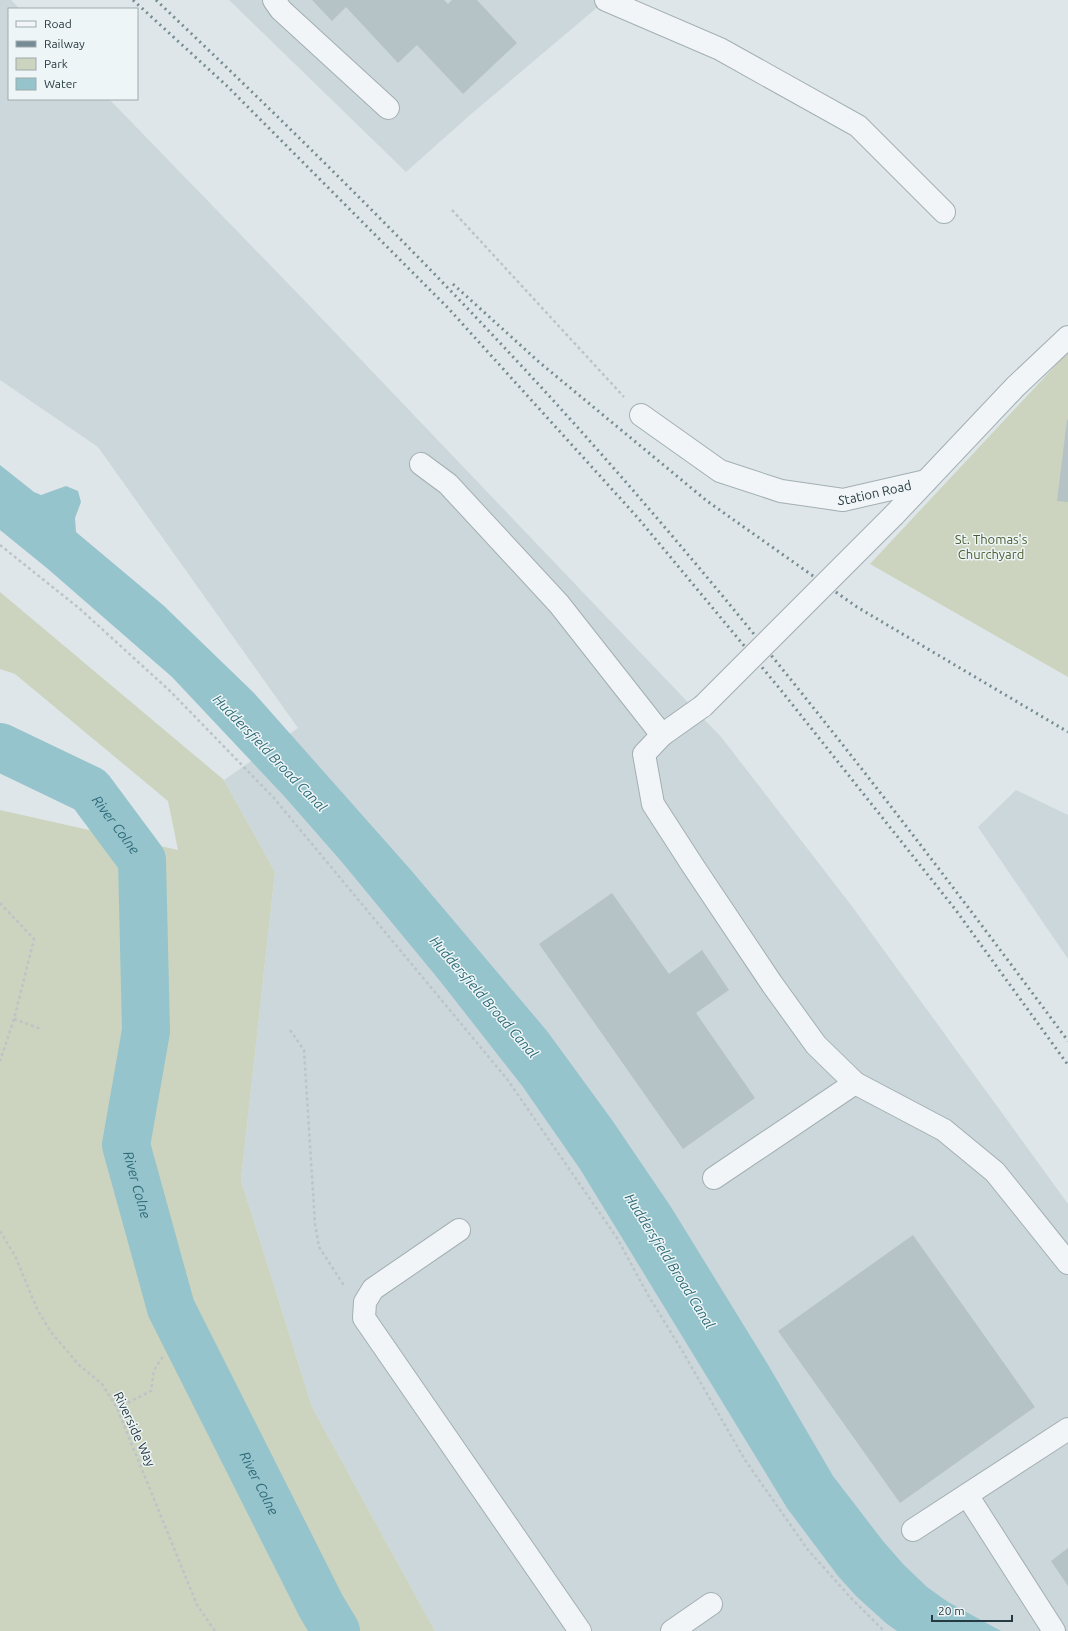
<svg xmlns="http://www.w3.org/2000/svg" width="1068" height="1631" font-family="Ubuntu,sans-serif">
<rect width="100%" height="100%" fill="#dee6e9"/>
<path fill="#ccd7db" d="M0,0h11l9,9h-11v90h100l196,202 417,437 129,167 217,299v427h-633l-123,-224 -71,-227 34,-308 -51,-92 74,-52 -200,-281 -98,-67z
M229,0h377l-136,115 -64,57z
M1016,790l52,25v144l-90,-132z"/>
<path fill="#ccd4bf" d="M1068,352v325l-198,-113z
M0,592l224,188 51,92 -34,308 71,227 123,224h-435v-821l178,40 -10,-49 -153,-127 -15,-5z"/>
<path fill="#96c4cc" d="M0,465l34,27 7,3 25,-9 12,5 3,11 -6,16 1,14 87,73 91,88 156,176 137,162 65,89 59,87 96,156 66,113 50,65 20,23 24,23 21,15 53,29h-104l-10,-7 -31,-28 -18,-20 -51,-68 -207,-339 -57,-82 -83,-106 -99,-120 -57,-65 -112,-119 -124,-108 -48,-39z"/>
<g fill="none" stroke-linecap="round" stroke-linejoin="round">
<path stroke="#96c4cc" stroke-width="48" id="s1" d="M0,747l90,43 52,70 4,171 -20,114 45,163 150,298 15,25"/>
</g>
<path fill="#b5c2c6" d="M312,0h132l4,4 4,-4h25l40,43 -54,51 -46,-49 -19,18 -52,-56 -14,14z
M1067,420h1v82l-11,-1z
M612,893l57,81 33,-24 27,40 -33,23 59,85 -72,51 -144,-205z
M913,1235l122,172 -135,96 -122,-172z
M1068,1548v38l-17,-25z"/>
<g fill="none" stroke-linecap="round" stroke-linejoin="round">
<g stroke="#a3afb3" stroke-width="24">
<g id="minor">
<path d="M274,0l7,10 107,98"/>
<path d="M606,0l114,49 138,77 86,86"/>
<path id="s2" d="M641,415l79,56 61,20 62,9 83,-19"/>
<path d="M421,464l27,20 111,120 103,131"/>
<path d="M894,515l121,-128 53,-50"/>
<path d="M703,706l-41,29 -18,19 9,50 40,62 79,118 44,61 39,38 89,47 51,42 73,91"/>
<path d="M714,1178l141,-95"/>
<path d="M459,1230l-86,59 -8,13 -1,16 216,313"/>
<path d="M967,1495l87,136"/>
<path d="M913,1530l155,-101"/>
<path d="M672,1631l39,-27"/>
</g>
</g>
<path stroke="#bcc4c8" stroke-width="2.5" stroke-dasharray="3 3" stroke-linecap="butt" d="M452,210l172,187
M0,545l80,64 90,82 103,106 234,282 110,159 31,57 35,57 62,108 63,90 43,48 33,33
M0,903l34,36 -20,80 -14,42
M14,1019l27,10
M290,1030l14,20 11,174 4,23 26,40
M0,1231l15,25 23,55 13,21 28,33 23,19 15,24 80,197 18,26
M117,1408l34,-17 3,-21 10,-15"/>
<use href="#minor" stroke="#f1f5f7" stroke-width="22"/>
<path stroke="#768c94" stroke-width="3" stroke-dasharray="2 4" stroke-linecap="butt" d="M133,0l94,86 222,223 189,209 142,171 175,220 113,156
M156,0c172,163 340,330 494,510 147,171 284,350 418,531
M453,284l86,78 168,139 150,106 211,125"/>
<g stroke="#a3afb3" stroke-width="24" stroke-linecap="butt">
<path id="minor-bridge" d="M703,706l191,-191"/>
</g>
<use href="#minor-bridge" stroke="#f1f5f7" stroke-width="22"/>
</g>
<g text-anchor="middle" stroke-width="3" stroke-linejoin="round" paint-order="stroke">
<g font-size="13" fill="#263a41" stroke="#eef5f6">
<text dy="5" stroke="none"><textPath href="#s2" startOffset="256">Station Road</textPath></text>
<text transform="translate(135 1429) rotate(65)" y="5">Riverside Way</text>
</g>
<g font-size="13" fill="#4b5e32" stroke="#eef5f6">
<text x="991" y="544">St. Thomas's<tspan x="991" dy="15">Churchyard</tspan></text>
</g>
<g font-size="14" font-style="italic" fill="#2d6b78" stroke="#eef5f6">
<text transform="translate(270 753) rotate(46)" y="5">Huddersfield Broad Canal</text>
<text dy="5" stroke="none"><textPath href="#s1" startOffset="143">River Colne</textPath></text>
<text transform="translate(484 997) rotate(49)" y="5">Huddersfield Broad Canal</text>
<text dy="5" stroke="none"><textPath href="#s1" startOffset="515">River Colne</textPath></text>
<text transform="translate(670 1261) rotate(58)" y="5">Huddersfield Broad Canal</text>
<text dy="5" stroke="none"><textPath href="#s1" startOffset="839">River Colne</textPath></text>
</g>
</g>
<rect x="8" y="8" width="130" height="92" fill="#eef5f6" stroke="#9eaaae"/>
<rect x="16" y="21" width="20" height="6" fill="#f1f5f7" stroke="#9eaaae"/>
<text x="44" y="28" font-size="12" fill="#263a41">Road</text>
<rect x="16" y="41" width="20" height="6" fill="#768c94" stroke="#9eaaae"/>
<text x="44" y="48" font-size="12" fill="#263a41">Railway</text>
<rect x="16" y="58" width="20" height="12" fill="#ccd4bf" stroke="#9eaaae"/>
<text x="44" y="68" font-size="12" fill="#263a41">Park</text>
<rect x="16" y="78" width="20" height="12" fill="#96c4cc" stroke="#9eaaae"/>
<text x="44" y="88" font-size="12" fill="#263a41">Water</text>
<path d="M932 1615v6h80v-6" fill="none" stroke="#263a41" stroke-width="2"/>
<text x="938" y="1615" font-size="12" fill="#263a41" stroke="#eef5f6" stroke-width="3" paint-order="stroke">20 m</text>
</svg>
